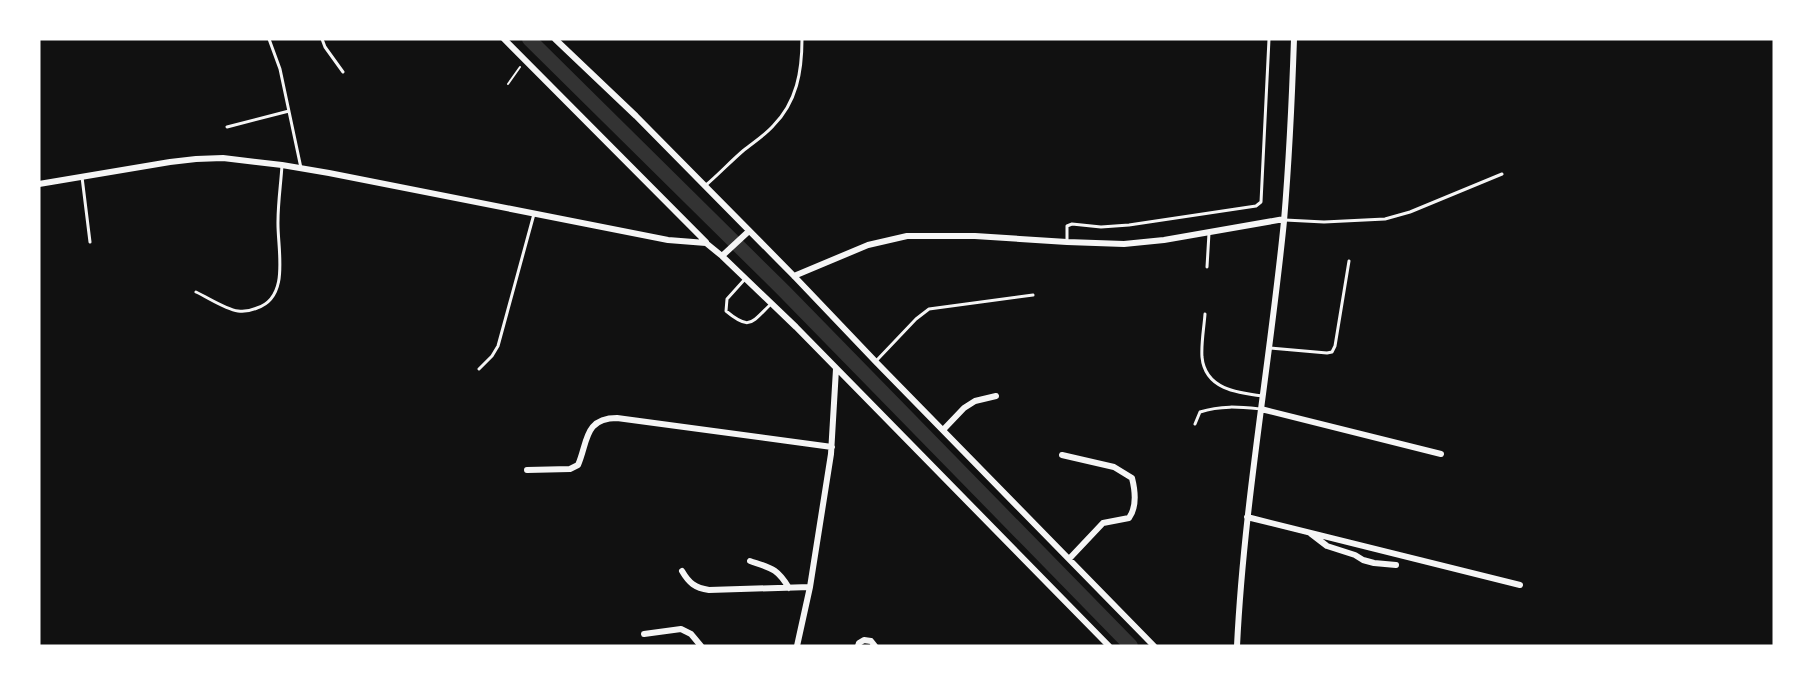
<svg xmlns="http://www.w3.org/2000/svg" width="1813" height="685" font-family="'PT Sans',sans-serif">
<rect width="100%" height="100%" fill="#111"/>
<g fill="none" stroke-linecap="round" stroke-linejoin="round">
<path stroke="#333" stroke-width="14" d="M529,39l255,252 347,355"/>
<path stroke="#f5f5f5" stroke-width="2" d="M508,84l12,-17"/>
<path stroke="#f5f5f5" stroke-width="3" d="M269,39l11,30 21,99
M322,39l3,8 18,25
M227,127l62,-16
M82,177l8,65
M706,185c13,-11 25,-24 38,-35 10,-8 21,-15 29,-24 24,-24 29,-55 29,-87
M1285,220l39,2 61,-3 25,-7 92,-38
M1067,240v-14l5,-2 29,3 28,-2 127,-19 5,-4 8,-163
M1207,267l2,-34
M745,279l-18,20 -1,12c24,20 25,12 45,-7
M196,292c13,6 29,17 42,19 7,1 12,0 19,-3 34,-11 20,-60 21,-87 0,-19 3,-38 4,-56
M1205,314c-1,14 -4,29 -3,43 3,32 35,36 61,39
M1270,348l57,5 5,-1 3,-6 14,-85
M877,360l39,-41 13,-10 104,-14
M479,369l13,-13 6,-10 36,-132
M1195,424l5,-12c21,-7 40,-5 61,-3"/>
<path stroke="#f5f5f5" stroke-width="6" d="M504,39l202,203
M555,39l81,77 158,160 82,86 278,284
M39,184l131,-22 26,-3 27,-1 59,7 47,8 339,67 38,3 16,13 74,71 313,319
M722,256l27,-25
M794,276l74,-31 39,-9h68l92,6 57,2 40,-4 120,-21
M1261,409l180,45
M943,430l21,-22 11,-7 21,-5
M1062,455l52,12 18,11c3,12 5,29 -3,40l-26,5 -34,36
M527,470l43,-1 8,-4c10,-23 6,-47 39,-47l215,29
M1247,517l273,68
M1310,533l17,13 28,9 8,5 11,3 22,2
M750,561c21,7 27,7 39,27
M682,571c7,12 13,17 27,19l101,-3
M644,634l37,-5 10,5 10,12
M797,646l13,-59 21,-133 5,-85
M858,646l1,-3 5,-3 7,1 4,5
M1237,646c7,-143 33,-283 47,-425 5,-60 8,-122 10,-182"/>
</g>
<rect width="1813" height="685" fill="none" stroke="#ffffff" stroke-width="81"/>
</svg>
